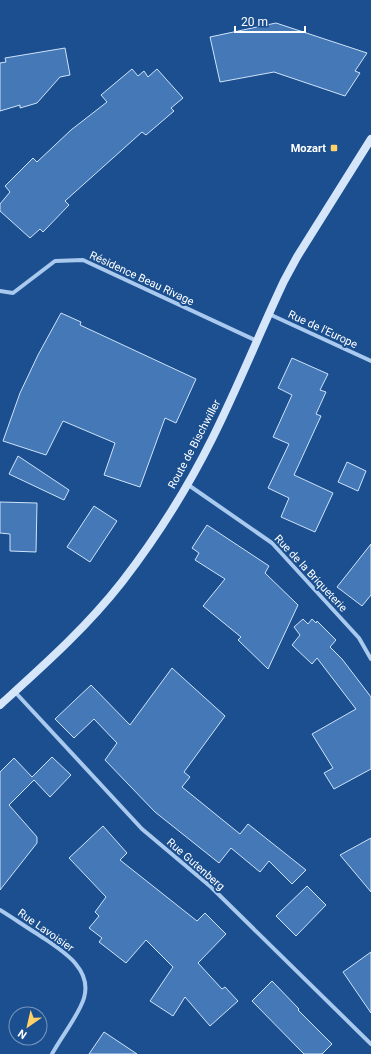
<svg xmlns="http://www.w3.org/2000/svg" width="371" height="1054" font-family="Roboto,sans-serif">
<rect width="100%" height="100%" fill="#1b4f8f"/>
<path fill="#4478b7" stroke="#cfe3fa" d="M276,23l91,30 -12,18 5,2 -15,23 -71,-24 -54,10 -10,-45z
M65,48l5,27 -10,2 -23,26 -17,5v-3l-20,6v-48l6,-1 -1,-4z
M132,69l6,7 6,-5 4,6 9,-8 26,29 -12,10 3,3 -28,24 -4,-3 -77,69 4,4 -26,27 -3,-3 -10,9 -30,-27v-7l10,-12 -5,-6 28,-28 4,4 34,-32 36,-28 -6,-7z
M61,313l20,9 -1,3 116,54 -20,44 -11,-5 -25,69 -36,-12 11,-32 -52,-22 -17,34 -43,-14 17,-48 18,-38z
M292,358l36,16 -8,16 6,2 -10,22 5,2 -27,59 39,18 -18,39 -34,-15 8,-19 -21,-10 21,-44 -16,-7 19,-42 -14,-7z
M18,456l51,34 -5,10 -55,-26z
M347,462l19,9 -8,20 -20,-9z
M0,502l37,1 -1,49 -26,-1v-17l-10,-1z
M94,506l23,15 -27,41 -23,-15z
M207,525l62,41 -4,7 33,32 -30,64 -30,-29 3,-3 -38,-31 22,-27 -30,-19 4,-7 -7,-5z
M371,544v51l-9,11 -25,-19z
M303,619l5,5 4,-5 4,4 1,-2 19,19 -6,7 12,12 29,38v72l-37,20 -10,-16 9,-5 -21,-34 44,-25 -39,-51 -5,6 -20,-19 8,-10 -6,-8z
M172,668l53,48 -41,56 6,5 -8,10 58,47 8,-10 58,46 -14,14 -23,-23 -9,11 -29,-24 -12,15 -64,-51 -50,-52 12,-17 -23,-24 -20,19 -19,-19 36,-34 39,40z
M52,757l19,18 -21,22 -16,-17 -25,25 28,32v6l-37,47v-118l14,-14 18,19z
M103,826l24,27 -7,7 77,61 8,-8 21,21 -28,29 24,26 3,-2 13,14 -28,25 -25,-29 -12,19 -23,-15 23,-34 -27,-27 -20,23 -27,-21 3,-4 -13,-10 10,-12 -4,-4 11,-15 -37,-39z
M371,838v54l-31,-37z
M307,886l19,19 -30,31 -20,-20z
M371,952v61l-28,-41z
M272,981l27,28 -1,1 34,34 -10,10h-18l-52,-53z
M104,1032l33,22h-48z"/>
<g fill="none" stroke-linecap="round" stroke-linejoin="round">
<path stroke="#a9c9ee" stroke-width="4" d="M0,291l13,2 42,-32 28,-1 174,81
M269,314l102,47
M187,484l85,59 87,95 12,21
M15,692l127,137 69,58 160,157
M0,910c13,8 26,17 39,25 20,14 54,32 45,63 -5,17 -23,39 -32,56"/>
<path stroke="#d6e6fa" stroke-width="8" d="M0,705c43,-39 86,-77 122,-123 34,-44 65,-93 90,-143 26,-52 47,-105 72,-158l13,-24 74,-118"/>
</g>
<rect fill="#ffd166" stroke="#1b4f8f" stroke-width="1.5" x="330" y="144" width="8" height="8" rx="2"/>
<g text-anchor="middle" stroke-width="4" stroke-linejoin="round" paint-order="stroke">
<g font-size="11" font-weight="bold" fill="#fff" stroke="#1b4f8f" text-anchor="end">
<text x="326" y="152">Mozart</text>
</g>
<g font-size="11" fill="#fff" stroke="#1b4f8f">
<text transform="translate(142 278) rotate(25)" y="4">Résidence Beau Rivage</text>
<text transform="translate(323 329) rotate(25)" y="4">Rue de l'Europe</text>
<text transform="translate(194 444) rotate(-62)" y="4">Route de Bischwiller</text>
<text transform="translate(311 573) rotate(47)" y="4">Rue de la Briqueterie</text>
<text transform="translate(196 864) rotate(41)" y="4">Rue Gutenberg</text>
<text transform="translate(46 930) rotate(35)" y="4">Rue Lavoisier</text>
</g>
</g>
<g transform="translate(28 1026) rotate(214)"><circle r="19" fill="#1b4f8f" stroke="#7695bc"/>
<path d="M0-3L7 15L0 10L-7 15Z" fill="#ffd166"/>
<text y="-6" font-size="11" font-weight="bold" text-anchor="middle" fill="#ffffff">N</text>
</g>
<path d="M235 26v6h70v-6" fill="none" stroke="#ffffff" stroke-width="2"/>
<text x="241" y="26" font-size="12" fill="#ffffff" stroke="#1b4f8f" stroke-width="3" paint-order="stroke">20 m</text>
</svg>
